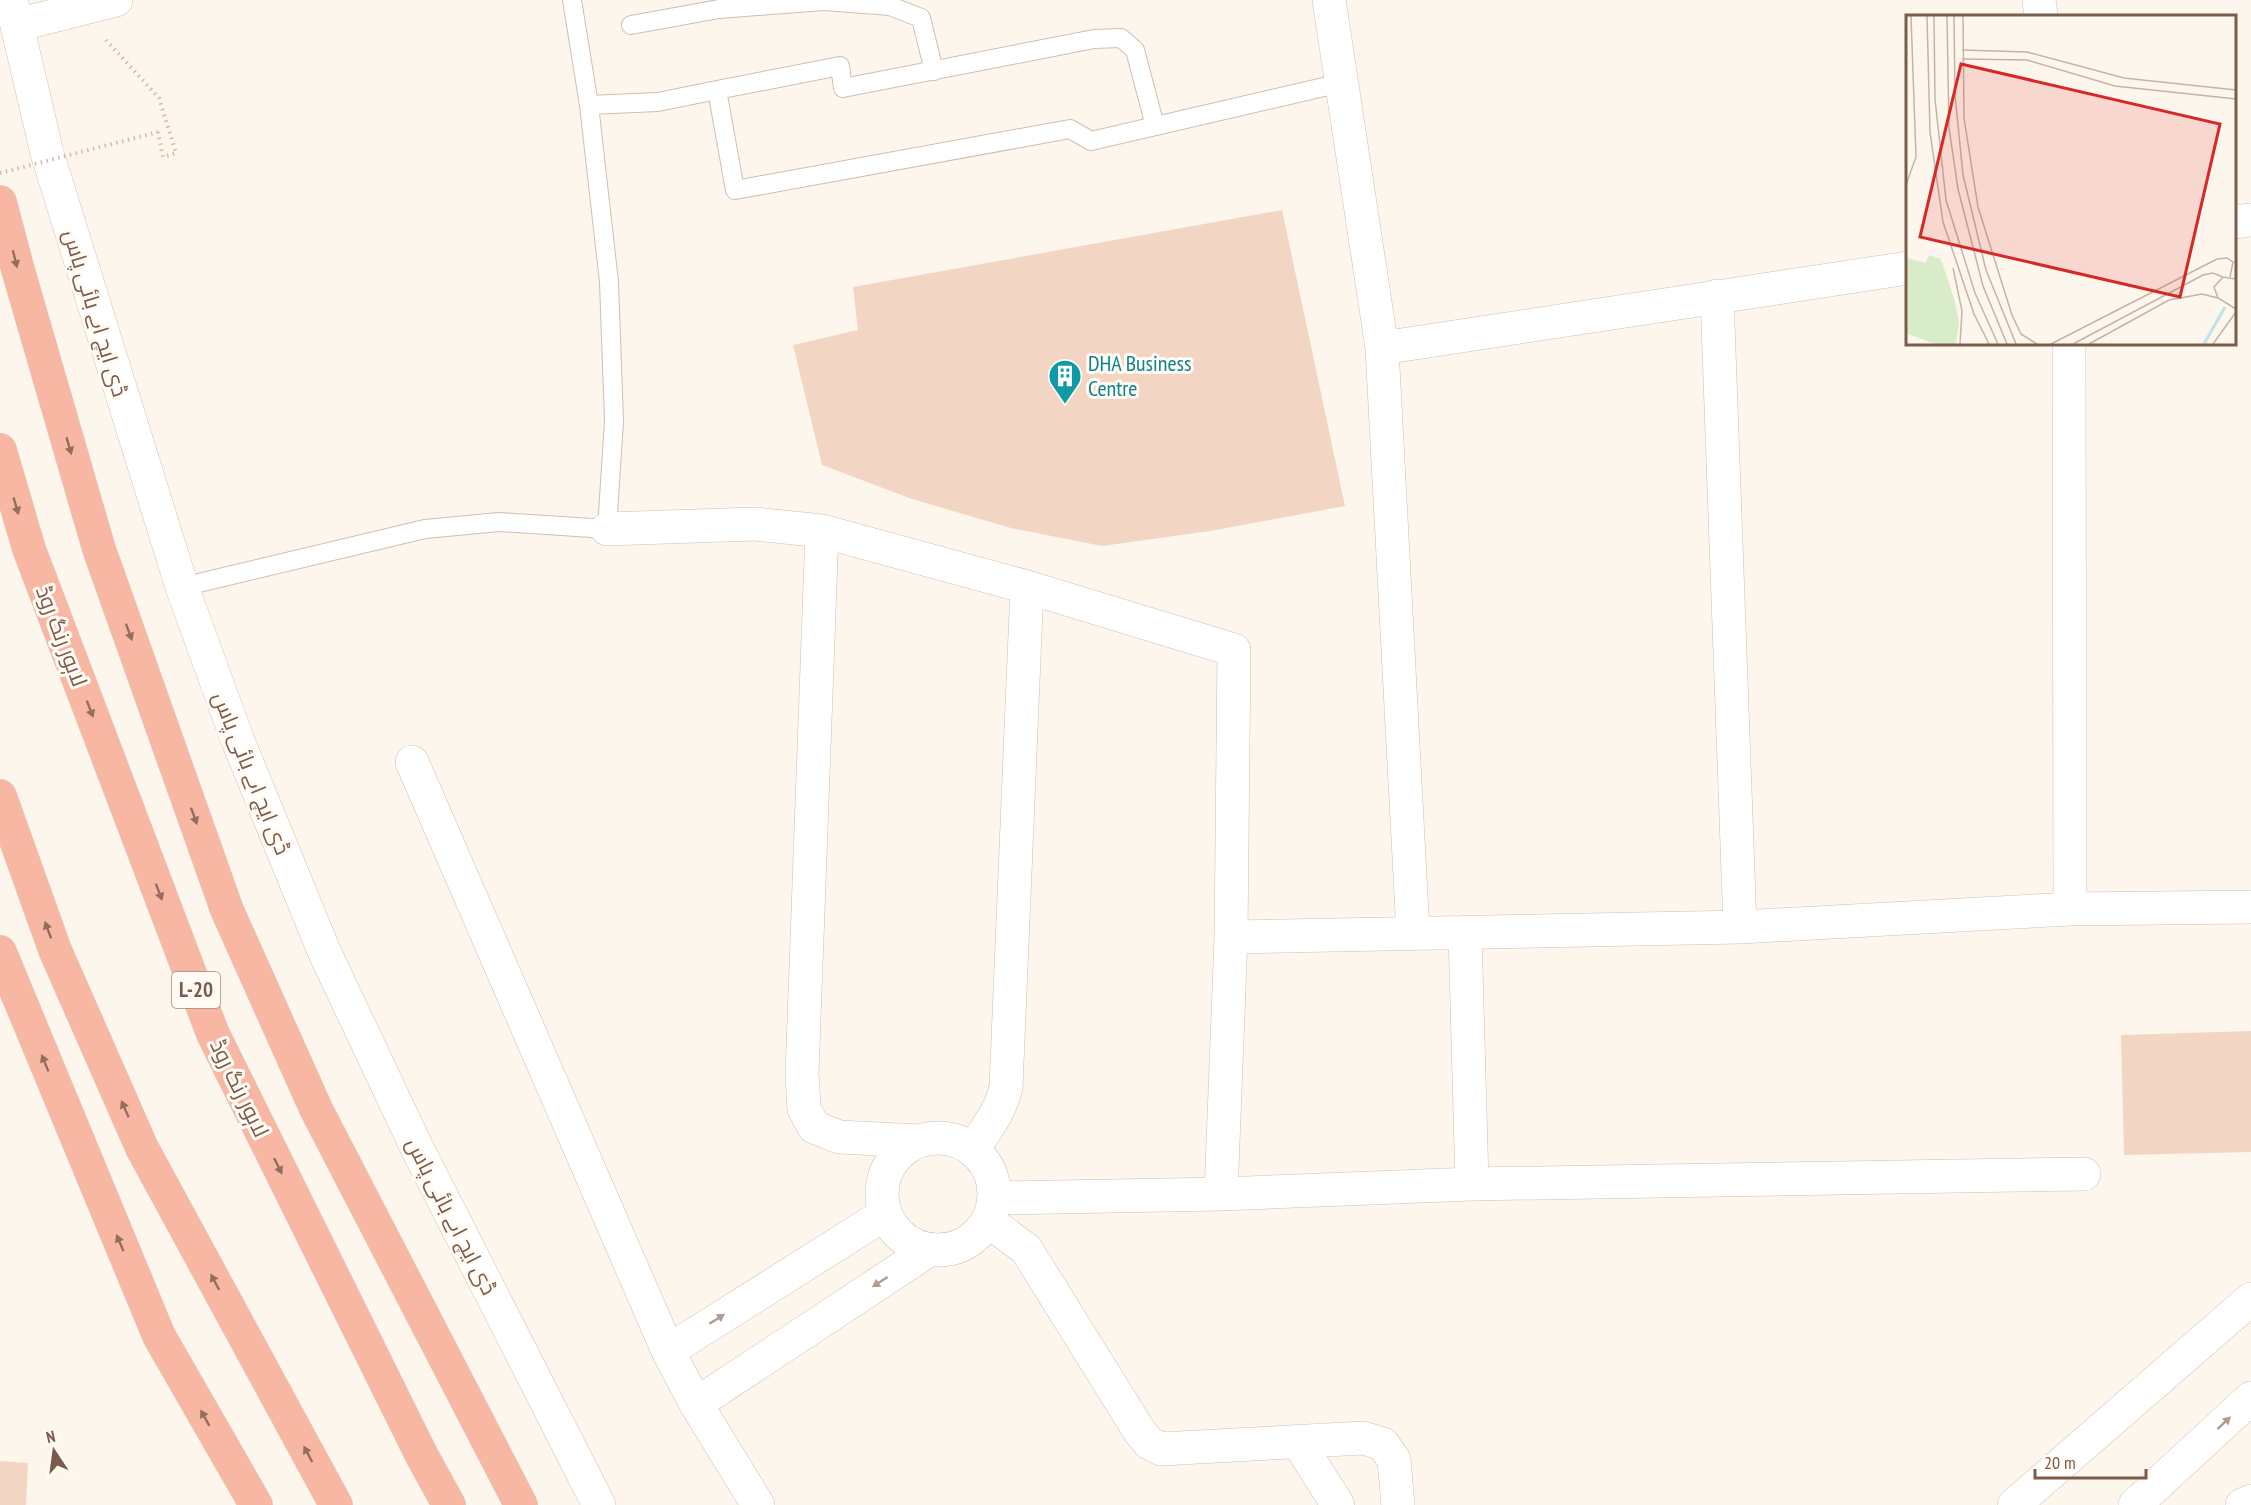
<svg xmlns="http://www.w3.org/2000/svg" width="2251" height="1505" font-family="'PT Sans Narrow',Cairo,sans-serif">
<rect width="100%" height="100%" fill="#fdf6ec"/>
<path fill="#f3d5c3" d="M1282,210l63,296 -135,25 -108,15 -91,-18 -99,-29 -90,-34 -29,-120 65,-15 -5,-43z
M2251,1031v121l-127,3 -3,-120z
M0,1461l28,2 -2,42h-26z"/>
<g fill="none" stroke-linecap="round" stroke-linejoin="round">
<g stroke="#d1beb0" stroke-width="20">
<path id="lane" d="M572,0l17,105 69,-3 59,-12
M631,25l88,-16 105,-8 66,5 31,12 13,53
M1155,126l-20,-76 -14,-12 -27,1 -251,49 -3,-22 -123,24 18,100 335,-61 21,12 250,-58
M182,587l243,-58 74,-7 108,7 7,-108 -5,-139 -20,-177"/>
</g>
<g stroke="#d1beb0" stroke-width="34">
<path id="street" d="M1329,0l53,348 31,585
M2039,0l2,16
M17,25l99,-25
M2234,222l17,-2
M1717,296l23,631
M2069,344l1,565
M1382,348l526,-80
M607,529l148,-5 67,7 205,56 207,63 -3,287 509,-10 330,-18 181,-2
M822,531l-20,543 2,35 10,18 25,10 80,4
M412,762l256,589 28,53 62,101
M1465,932l7,252 612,-10
M882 1194a56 56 0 1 1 112 0a56 56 0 1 1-112 0Z
M973,1149c13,-20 28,-38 33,-62l21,-500
M1221,1194l10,-257
M995,1198l226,-4 251,-10
M988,1221l38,28 114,183 9,11 12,6 202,-11 20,6 11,16 4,45
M668,1351l217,-137
M696,1404l233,-154
M1298,1442l40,63"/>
</g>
<g stroke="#d6c0b0" stroke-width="34">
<path id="secondary" d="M11,0l36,153 135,434 56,154 86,210 92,195 183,359
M2014,1505l237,-206
M2135,1505l116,-107
M2242,1505l9,-4"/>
</g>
<g stroke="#dad1cd" stroke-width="34">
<path id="highway" d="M0,202l18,68 81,279 128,361 89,199 205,396
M0,450l29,99 184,485 209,422 27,49
M0,796l55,154 87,198 194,357
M0,952l159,384 97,169"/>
</g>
<path stroke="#d9b8a5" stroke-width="4" stroke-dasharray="1.5 4.5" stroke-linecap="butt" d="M106,40l53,58 17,55 -13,4 -5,-25"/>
<use href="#lane" stroke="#fff" stroke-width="18"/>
<use href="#street" stroke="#fff" stroke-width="33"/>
<use href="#secondary" stroke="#fff" stroke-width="33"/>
<use href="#highway" stroke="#f7b7a3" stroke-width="33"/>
<path stroke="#d9b8a5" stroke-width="4" stroke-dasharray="1.5 4.5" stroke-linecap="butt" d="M0,173l158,-41"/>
</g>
<defs><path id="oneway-solid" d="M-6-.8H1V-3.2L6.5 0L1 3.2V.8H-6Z" transform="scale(1.5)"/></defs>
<g fill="#936e5e">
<use href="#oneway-solid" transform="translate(15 259) rotate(76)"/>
<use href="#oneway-solid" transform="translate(69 446) rotate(74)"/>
<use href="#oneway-solid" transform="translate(16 506) rotate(74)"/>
<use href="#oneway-solid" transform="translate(129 632) rotate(70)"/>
<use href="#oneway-solid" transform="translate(90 709) rotate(69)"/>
<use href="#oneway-solid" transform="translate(194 816) rotate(70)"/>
<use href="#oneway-solid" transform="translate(159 892) rotate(69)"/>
<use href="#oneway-solid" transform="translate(48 930) rotate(-110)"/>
<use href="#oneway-solid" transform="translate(45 1063) rotate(-112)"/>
<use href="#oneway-solid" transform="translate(125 1109) rotate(-114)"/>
<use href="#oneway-solid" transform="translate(278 1166) rotate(64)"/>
<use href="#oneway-solid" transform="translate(120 1243) rotate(-113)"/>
<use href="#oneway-solid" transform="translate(215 1282) rotate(-118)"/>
<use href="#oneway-solid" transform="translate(205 1418) rotate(-119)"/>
<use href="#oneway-solid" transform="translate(308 1454) rotate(-118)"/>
</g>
<g fill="#af9d94">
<use href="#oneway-solid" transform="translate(880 1282) rotate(147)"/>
<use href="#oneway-solid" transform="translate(717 1319) rotate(-32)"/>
<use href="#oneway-solid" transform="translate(2224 1423) rotate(-43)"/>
</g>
<defs>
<g id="building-pin" transform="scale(1.725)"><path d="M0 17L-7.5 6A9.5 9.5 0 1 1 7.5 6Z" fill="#0f9aa8" stroke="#fffaf3"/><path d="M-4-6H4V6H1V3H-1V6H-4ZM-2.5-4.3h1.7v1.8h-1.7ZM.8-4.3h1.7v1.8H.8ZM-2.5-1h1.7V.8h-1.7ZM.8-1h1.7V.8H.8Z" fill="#fff"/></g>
</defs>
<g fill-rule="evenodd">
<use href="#building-pin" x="1065" y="376"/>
</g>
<g text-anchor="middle" stroke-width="6" stroke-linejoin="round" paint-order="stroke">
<rect fill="#fffaf3" stroke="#a28b7f" stroke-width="1.5" x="172" y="972" width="48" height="36" rx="4.5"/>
<g font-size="21" font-weight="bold" fill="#7a5c4d">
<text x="196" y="997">L-20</text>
</g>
<g font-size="22" fill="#7a5c4d" stroke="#fffaf3">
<text transform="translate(96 313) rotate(73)" y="8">ڈی ایچ اے بائی پاس</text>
<text transform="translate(62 636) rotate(69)" y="8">لاہور رنگ روڈ</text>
<text transform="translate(252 773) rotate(68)" y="8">ڈی ایچ اے بائی پاس</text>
<text transform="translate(240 1088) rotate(64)" y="8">لاہور رنگ روڈ</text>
<text transform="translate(452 1216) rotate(63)" y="8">ڈی ایچ اے بائی پاس</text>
</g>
<g font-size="22" fill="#0d838f" stroke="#fffaf3" text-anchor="start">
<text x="1088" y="371">DHA Business<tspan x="1088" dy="25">Centre</tspan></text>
</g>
</g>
<g transform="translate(1906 15)">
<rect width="330" height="330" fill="#fdf6ec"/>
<path d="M23,240l12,4 14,43 4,20 -3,22h-21l-29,-11v-75l20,5z" fill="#d8ecc9"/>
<path fill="none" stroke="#bfe3e8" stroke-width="3" d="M298,329l21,-37"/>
<path fill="none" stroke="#c5b3a7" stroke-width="1.5" d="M21,1l3,116 13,90 31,92 15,30M28,1l1,83 11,101 29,93 23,51M41,1l2,112 9,61 25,97 24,58M48,1l1,79 8,80 23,95 30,74M57,1l1,102 14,89 34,108 9,19 16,10M56,35l65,2 97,26 112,12M56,44l65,1 88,26 121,13M0,170l10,-28 -5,-141M47,253l9,43 -2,33M330,264l-13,-2 -9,10 4,11 18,11M145,329l166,-85 10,-1 6,4 -3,15M167,329l130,-69 10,-2 10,4M183,329l80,-44 33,-6 16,4M307,329l23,-32"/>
<path fill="#d62828" fill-opacity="0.15" stroke="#d62828" stroke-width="3" d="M55,49l259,60 -40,173 -260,-60z"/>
<rect width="330" height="330" fill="none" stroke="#7a5c4d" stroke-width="3"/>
</g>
<g transform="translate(54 1451) rotate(347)" stroke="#fffaf3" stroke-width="4.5" paint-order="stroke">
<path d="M0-4.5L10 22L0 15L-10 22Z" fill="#7a5c4d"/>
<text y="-9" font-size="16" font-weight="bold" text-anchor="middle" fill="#7a5c4d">N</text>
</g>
<path d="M2035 1469v9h111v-9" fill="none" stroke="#7a5c4d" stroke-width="3"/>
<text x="2044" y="1469" font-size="18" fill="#7a5c4d" stroke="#fffaf3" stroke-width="4.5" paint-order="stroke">20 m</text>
</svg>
